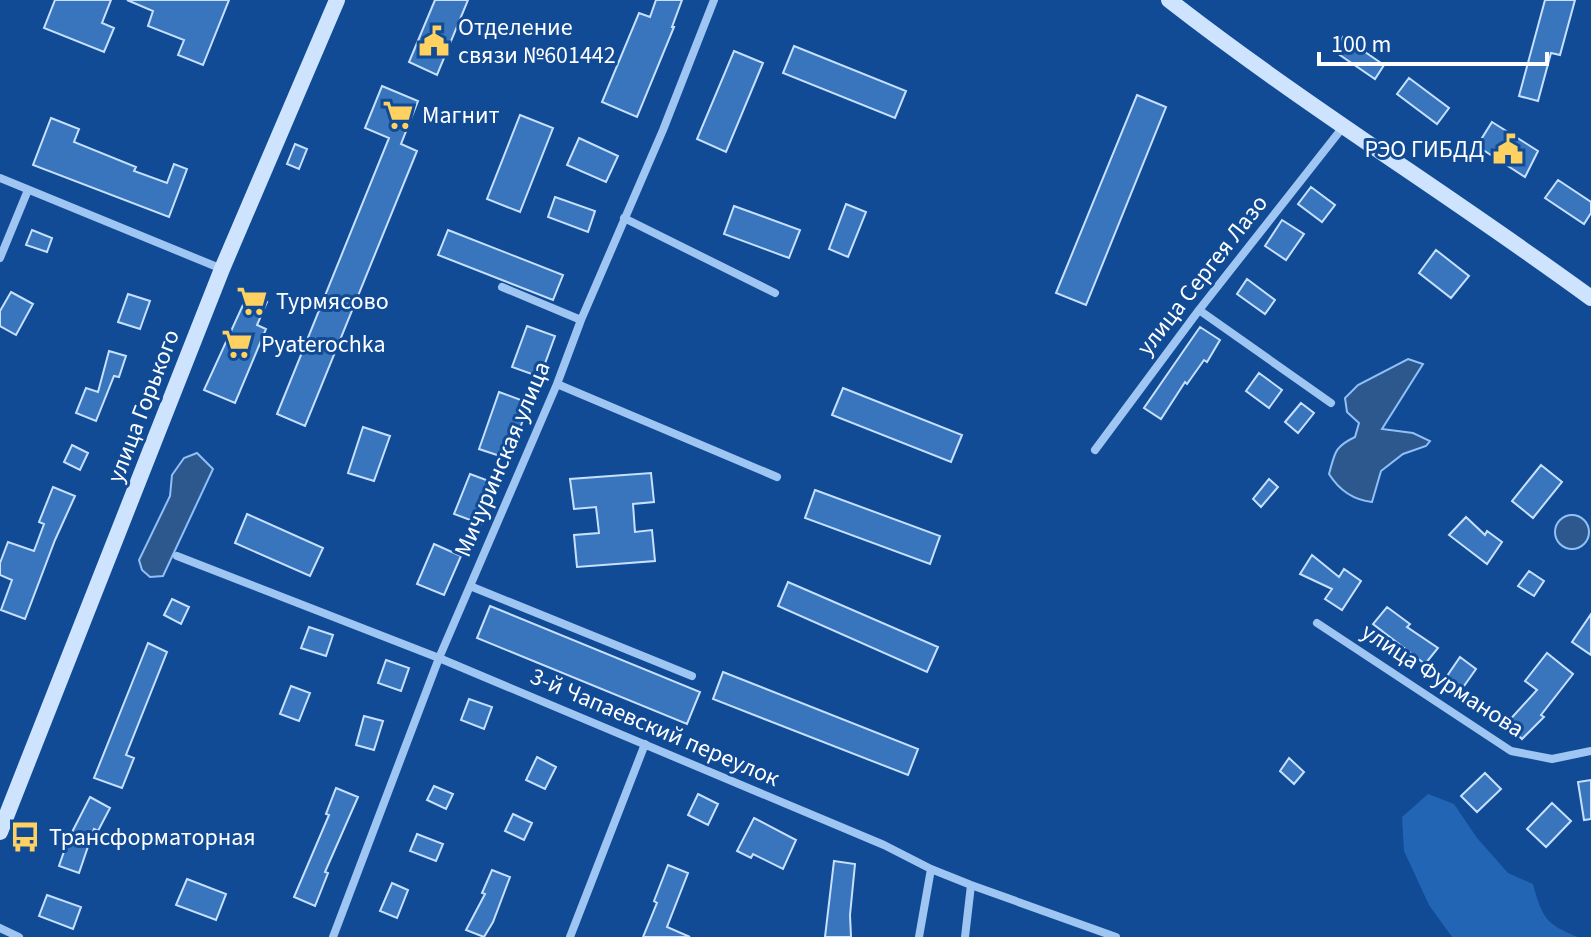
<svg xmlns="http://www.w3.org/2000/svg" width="1591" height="937" font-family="'Source Sans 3',sans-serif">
<rect width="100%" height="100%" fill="#114b95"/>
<path fill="#2265b4" d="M1428,794l26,10 23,34 31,35 25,11c9,33 12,40 45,53h-126l-23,-32 -25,-54 -2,-34z"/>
<path fill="#2d588e" stroke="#90c0f7" stroke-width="2" d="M1408,359l15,5 -41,65 31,4 17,8 -4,5 -23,8 -22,17 -9,31c-18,-2 -33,-12 -43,-28 6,-21 5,-27 26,-37l4,-14 -12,-11 -2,-14 13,-13z
M197,453l16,16 -50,107 -13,1 -8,-7 -3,-10 31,-64 2,-21 12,-17z
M1555 532a17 17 0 1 1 34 0a17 17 0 1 1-34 0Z"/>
<path fill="#3975bd" stroke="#c7e0fe" stroke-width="2" d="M55,0h56l-9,23 12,5 -10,24 -60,-24z
M127,0h102l-26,65 -25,-10 6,-15 -36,-14 5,-15z
M435,0h33l-31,75 -28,-13z
M656,0h26l-10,27h2l-37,90 -35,-15 37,-89 11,4z
M1545,0h30l-15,55 -9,-2 -13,48 -19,-5z
M1343,37l41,28 -9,14 -41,-28z
M794,46l112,45 -11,27 -112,-45z
M734,51l29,12 -37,89 -29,-13z
M1409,78l40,30 -12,16 -40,-30z
M382,86l36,15 -17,43 16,7 -112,275 -28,-12 112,-276 -24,-10z
M1137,95l29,12 -80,198 -30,-12z
M520,115l33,13 -33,84 -33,-13z
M51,118l28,11 -5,13 62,25 -2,4 33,12 7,-19 13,5 -18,48 -136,-52z
M1492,122l46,29 -13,26 -48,-31z
M579,138l39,18 -12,26 -39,-17z
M295,144l12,5 -8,20 -12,-5z
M1558,180l33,22v11l-7,11 -39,-26z
M1311,187l24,18 -13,17 -24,-18z
M555,197l40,14 -7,21 -40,-15z
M846,204l20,8 -18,45 -19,-8z
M734,206l66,24 -11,28 -65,-24z
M1282,220l22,14 -18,26 -21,-14z
M32,230l20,8 -5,14 -21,-7z
M448,230l115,45 -10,25 -115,-45z
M1436,250l33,26 -18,22 -32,-25z
M1247,279l28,21 -10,14 -28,-20z
M11,292l22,12 -17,31 -16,-9v-15z
M128,294l22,7 -10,28 -22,-7z
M248,294l19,8 -10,23 9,4 -31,74 -31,-13z
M527,326l28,10 -15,41 -28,-10z
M1200,327l20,13 -13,22 -3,-2 -17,24 -2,-2 -24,37 -17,-11z
M109,351l17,5 -7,21 -5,-1 -18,45 -20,-8 10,-25 12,4z
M1259,373l23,17 -13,18 -23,-17z
M843,388l119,47 -11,27 -119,-47z
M499,392l30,11 -20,56 -30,-10z
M1301,403l13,10 -16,20 -13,-11z
M363,427l27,9 -16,45 -26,-8z
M72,445l16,8 -8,17 -16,-8z
M1541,465l21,17 -29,36 -21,-17z
M651,473l3,29 -21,2 2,28 17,-2 3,31 -78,6 -3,-32 25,-2 -3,-26 -22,2 -4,-30z
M470,474l27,10 -16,40 -27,-10z
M1269,479l9,8 -17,20 -8,-8z
M53,487l22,9 -20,44 -30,79 -24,-9 11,-30 -12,-5v-12l8,-21 26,9 10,-27 -5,-2z
M815,490l125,46 -10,28 -125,-46z
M247,514l76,34 -13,28 -75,-33z
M1466,517l19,18 2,-4 15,11 -15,22 -38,-29z
M434,544l27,12 -17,39 -27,-11z
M1312,555l27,22 5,-8 17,12 -19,29 -17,-11 7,-10 -32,-15z
M1529,571l15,10 -10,15 -16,-10z
M788,582l150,65 -11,25 -149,-66z
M172,599l17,8 -8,17 -17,-9z
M490,606l210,86 -13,32 -210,-86z
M1387,607l23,17 -3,3 31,21 -13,16 -52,-40z
M1591,614v41l-19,-13z
M309,627l24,8 -7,21 -25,-8z
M148,643l19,9 -41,103 8,3 -12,30 -28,-10z
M1547,653l26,21 -32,41 3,2 -22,22 -16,-15 31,-34 -12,-9z
M1460,657l16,12 -17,24 -16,-11z
M386,660l23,8 -8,23 -23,-8z
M723,672l195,77 -10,26 -195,-76z
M291,686l19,7 -11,28 -19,-7z
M469,699l23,8 -8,22 -23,-9z
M364,716l19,5 -9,29 -18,-5z
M537,757l19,10 -11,22 -19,-9z
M1289,758l15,14 -10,12 -14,-13z
M1485,773l16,16 -24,23 -16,-16z
M1591,780v39l-7,1 -6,-38z
M434,786l19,8 -7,15 -19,-9z
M336,788l22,9 -33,75 3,1 -13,33 -21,-9 35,-82 -3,-1z
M698,794l20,10 -10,21 -20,-10z
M90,797l20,11 -12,23 -4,-2 -15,44 -20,-7 9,-26z
M1552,803l19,18 -25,26 -19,-18z
M513,814l19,9 -8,17 -19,-9z
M754,818l42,22 -13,29 -30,-15 -2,4 -14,-7z
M417,834l26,10 -7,17 -26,-10z
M834,861l21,3 -5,51 1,22h-26z
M668,865l20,8 -21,54 23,10h-47l14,-34 -3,-2z
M492,870l18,7 -17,45 -9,15 -18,-7 19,-36 -3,-1z
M187,879l39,15 -10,26 -40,-15z
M392,883l16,7 -11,28 -17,-7z
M47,895l34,12 -8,22 -34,-13z"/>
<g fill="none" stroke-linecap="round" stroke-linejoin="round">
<path stroke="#9fc5f3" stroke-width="8" d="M0,178l222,91
M624,218l151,75
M0,258l28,-68
M502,287l79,33
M1199,310l132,93
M557,384l220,93
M1095,450l104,-140 144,-183
M177,556l262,102 445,187 47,24 40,16 145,52
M470,586l222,90
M1317,623l194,128 41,8 39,-8
M0,928l19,9
M333,937l106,-279 118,-274 24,-64 82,-190 51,-130
M570,937l75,-193
M919,937l12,-68
M965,937l6,-52"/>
<path stroke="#cee3fd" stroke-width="16" d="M1169,0c136,106 283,196 422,298
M0,832l222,-563 115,-269"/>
</g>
<defs>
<g id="civic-bare" transform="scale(2.4)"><path d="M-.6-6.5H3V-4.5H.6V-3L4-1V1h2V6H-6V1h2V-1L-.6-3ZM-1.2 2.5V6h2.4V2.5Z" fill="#ffd161" stroke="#114b95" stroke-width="2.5" paint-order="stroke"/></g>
<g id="supermarket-bare" transform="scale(2.4)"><path d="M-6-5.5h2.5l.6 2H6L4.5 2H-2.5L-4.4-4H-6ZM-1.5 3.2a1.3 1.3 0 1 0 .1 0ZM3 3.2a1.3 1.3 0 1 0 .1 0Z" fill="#ffd161" stroke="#114b95" stroke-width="2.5" paint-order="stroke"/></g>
<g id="bus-bare" transform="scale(2.4)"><path d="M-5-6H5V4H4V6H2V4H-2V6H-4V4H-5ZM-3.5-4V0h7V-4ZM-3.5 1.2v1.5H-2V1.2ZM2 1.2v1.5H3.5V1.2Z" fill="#ffd161" stroke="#114b95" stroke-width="2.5" paint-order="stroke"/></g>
</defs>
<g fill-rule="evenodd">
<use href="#civic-bare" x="434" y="41"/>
<use href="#supermarket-bare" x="398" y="115"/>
<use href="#civic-bare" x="1508" y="149"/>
<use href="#supermarket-bare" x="252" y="301"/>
<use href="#supermarket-bare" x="237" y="344"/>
<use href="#bus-bare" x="25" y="837"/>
</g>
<g text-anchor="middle" stroke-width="6" stroke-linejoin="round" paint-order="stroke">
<g font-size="24" fill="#fff" stroke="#114b95" text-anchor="start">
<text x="458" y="35">Отделение<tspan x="458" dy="28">связи №601442</tspan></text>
<text x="422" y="123">Магнит</text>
<text x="1484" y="157" text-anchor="end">РЭО ГИБДД</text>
<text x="276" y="309">Турмясово</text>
<text x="261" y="352">Pyaterochka</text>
<text x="49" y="845">Трансформаторная</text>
</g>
<g font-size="24" fill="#fff" stroke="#114b95">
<text transform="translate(1202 275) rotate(-52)" y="8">улица Сергея Лазо</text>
<text transform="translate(143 406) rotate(-69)" y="8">улица Горького</text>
<text transform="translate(502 459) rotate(-67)" y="8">Мичуринская улица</text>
<text transform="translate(1443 680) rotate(33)" y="8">улица Фурманова</text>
<text transform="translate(655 727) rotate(23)" y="8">3-й Чапаевский переулок</text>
</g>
</g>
<path d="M1319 52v12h228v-12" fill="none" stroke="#ffffff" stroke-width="4"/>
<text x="1331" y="52" font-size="24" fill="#ffffff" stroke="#114b95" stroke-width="6" paint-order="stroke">100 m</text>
</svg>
